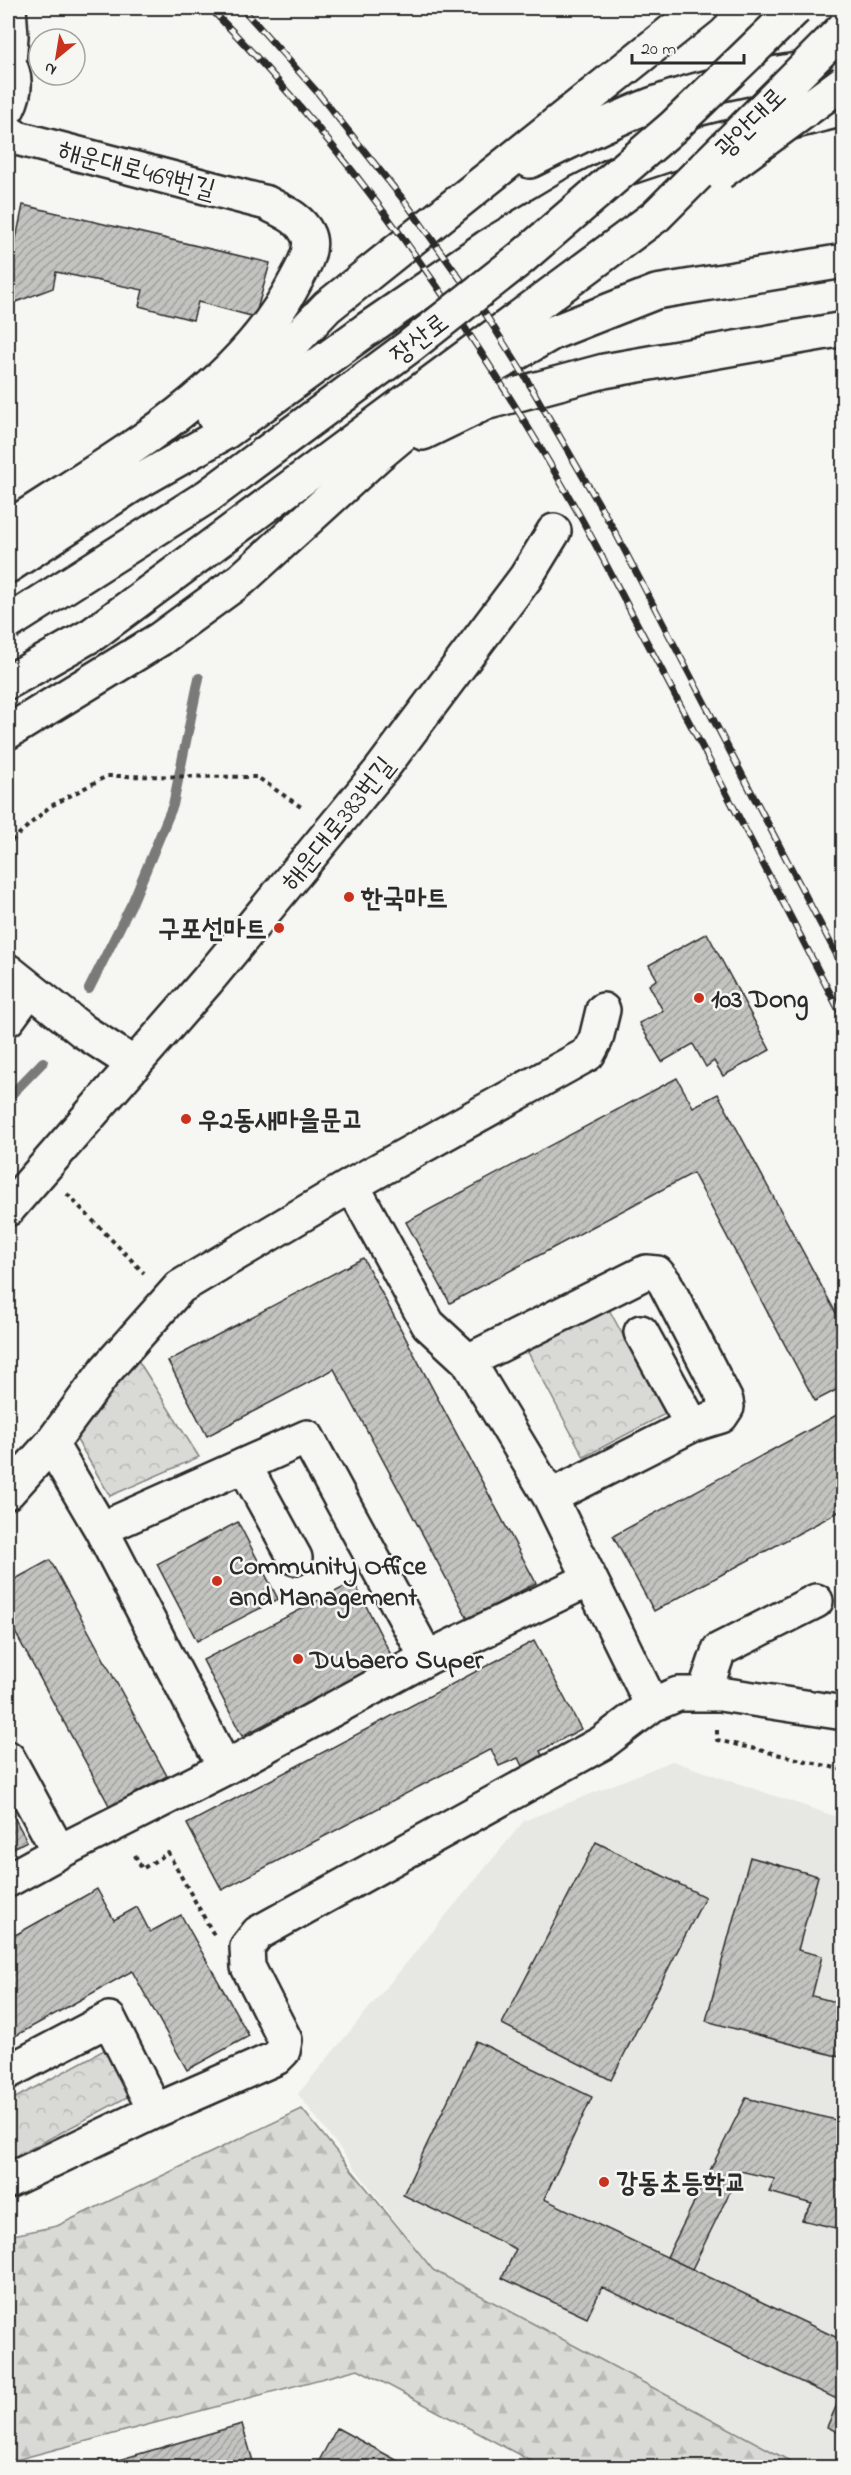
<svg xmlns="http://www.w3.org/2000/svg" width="851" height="2475" font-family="'Indie Flower','Poor Story',sans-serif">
<defs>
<pattern id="forest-firs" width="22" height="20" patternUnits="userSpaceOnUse" patternTransform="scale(1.5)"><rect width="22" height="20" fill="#d9d9d5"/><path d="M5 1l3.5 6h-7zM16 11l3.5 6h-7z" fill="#babab7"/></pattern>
<pattern id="park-crowns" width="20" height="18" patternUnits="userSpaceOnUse" patternTransform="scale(1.5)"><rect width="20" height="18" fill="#d9d9d5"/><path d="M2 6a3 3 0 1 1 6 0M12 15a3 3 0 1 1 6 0" fill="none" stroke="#babab7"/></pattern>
<pattern id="building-hatch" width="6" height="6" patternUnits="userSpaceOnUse" patternTransform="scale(1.5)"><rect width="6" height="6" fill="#c3c3c0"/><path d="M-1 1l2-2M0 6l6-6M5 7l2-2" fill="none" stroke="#9f9f9c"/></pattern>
</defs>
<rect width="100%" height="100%" fill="#f6f6f2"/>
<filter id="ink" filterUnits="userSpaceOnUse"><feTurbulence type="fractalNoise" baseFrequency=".0167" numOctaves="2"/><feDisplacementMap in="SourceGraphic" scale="12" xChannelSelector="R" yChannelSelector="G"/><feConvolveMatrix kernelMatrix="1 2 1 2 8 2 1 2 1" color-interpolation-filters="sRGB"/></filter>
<g filter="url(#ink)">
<path fill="#e7e7e3" d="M672,1761l171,58v648h-42l-368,-197 -135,-176 226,-273z"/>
<path fill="url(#forest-firs)" stroke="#828280" stroke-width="1.5" d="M302,2109l131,161 368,197h-259l-184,-98 -350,93v-226l49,-10z"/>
<path fill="url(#park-crowns)" stroke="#828280" stroke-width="1.5" d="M604,1300l61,114 -81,43 -61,-114z
M136,1357l63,100 -89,39 -36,-61z
M106,2049l25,46 -123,66v-59z"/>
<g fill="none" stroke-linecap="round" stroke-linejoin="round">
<path stroke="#7a7a78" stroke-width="10" d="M89,989l44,-88 40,-96 26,-127
M8,1098l35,-36"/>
</g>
<path fill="url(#building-hatch)" stroke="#2b2b2b" stroke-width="1.5" d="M23,205l247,58 -15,54 -57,-15 -5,18 -54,-14 4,-16 -87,-18 -3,16 -45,17v-58l7,-3z
M707,933l63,117 -47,26 -9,-15 -8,6 -13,-23 -31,18 -23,-39 24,-12 -14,-26 8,-6 -8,-14z
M677,1078l16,29 25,-13 126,234v58l-29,15 -122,-228 -243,130 -44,-81z
M363,1258l173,325 -68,36 -134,-250 -127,67 -39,-75z
M844,1411v98l-190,102 -41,-75z
M238,1522l40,77 -81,42 -40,-77z
M50,1560l117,216 -57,31 -102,-188v-36z
M354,1582l39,77 -151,77 -39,-76z
M534,1641l47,88 -41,22 5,10 -20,11 -7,-14 -19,8 -8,-17 -269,141 -35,-66z
M8,1806l19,35 -19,10z
M596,1842l109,55 -94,183 -109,-56z
M750,1857l68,19 -20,74 24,6 -10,40 32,8v54l-138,-37z
M97,1889l17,31 23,-13 13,25 31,-17 68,121 -62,34 -55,-99 -124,69v-101z
M476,2041l116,56 -48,102 300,142v94l-17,-8 12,-27 -237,-113 -15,31 -85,-40 14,-29 -113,-54z
M746,2098l98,24v108l-42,-10 10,-16 -43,-12 6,-13 -35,-8 -48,98 -25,-12z
M242,2424l13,44h-164z
M337,2428l74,40h-96z"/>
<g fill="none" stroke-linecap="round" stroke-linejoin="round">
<g stroke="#2b2b2b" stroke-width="38">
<path id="minor" d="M9,8l2,28 -2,27
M8,61c9,17 8,31 0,47
M8,132l9,6 250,65c14,8 32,14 40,30 8,15 -4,34 -11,47 -58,114 -186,180 -288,248
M8,971l75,60 51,33
M8,1019l22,-30
M352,1185l76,139 40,37
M8,1209l199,-228 174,-211 145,-193 28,-46
M641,1332l51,93
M51,1444l50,85 124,239
M244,1465l51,93
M8,1492l43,-48 55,-74 74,-83 172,-102 236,-131 8,-15 7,-29
M550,1497l142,-72 29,-9 6,-9 -1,-6 -61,-118 -8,-10 -11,-1 -178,89 82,136 102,208 26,-11h42l124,19
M427,1658l163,-79
M704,1694l15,-44 97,-49
M8,1758l51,94 -51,28
M59,1852l166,-84 202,-110 -120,-221 -206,92
M8,2072l101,-53 46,92
M8,2181l147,-70 121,-53 7,-7 2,-11 -37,-73 -1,-20 11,-14 344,-190 50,-38"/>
</g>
<g stroke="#2b2b2b" stroke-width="38">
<path id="major" d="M530,161c40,-20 80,-40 121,-56 61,-23 128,-33 193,-42
M214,417l51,-45 62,-65 374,-299
M423,433l62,-30 119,-32 240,-42
M8,566l123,-80 95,-54 140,-102 121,-83 87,-52 53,-27 60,-20 157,-39
M8,732l152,-93 82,-60 136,-124 85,-71 89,-51 104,-41 188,-31"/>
</g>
<g stroke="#2b2b2b" stroke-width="38">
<path id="highway" d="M8,682l85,-48 563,-418"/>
</g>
<path stroke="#2b2b2b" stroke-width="4" stroke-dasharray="4.5 4.5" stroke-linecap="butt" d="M8,858l1,-15 40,-36 58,-31 150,1 47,32
M67,1194l77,79
M717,1730v10l127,30
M135,1855l7,14 26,-16 46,82"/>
<use href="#minor" stroke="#f6f6f2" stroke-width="33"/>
<use href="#major" stroke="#f6f6f2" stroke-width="33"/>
<use href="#highway" stroke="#f6f6f2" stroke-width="33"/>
<g stroke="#2b2b2b" stroke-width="7">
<path id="rail" d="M210,8c142,144 262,319 362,494 27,47 51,96 77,144 66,124 130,249 195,374
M242,8l76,85 88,110 80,112 38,60 90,155 230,439"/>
</g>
<use href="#rail" stroke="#f6f6f2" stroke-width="4.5" stroke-dasharray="14" stroke-linecap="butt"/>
<g stroke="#2b2b2b" stroke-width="38" stroke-linecap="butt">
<path id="highway-bridge" d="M720,173l124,-91
M656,216l188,-188
M8,623l200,-127 202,-150 110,-87 153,-132 123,-119"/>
</g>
<use href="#highway-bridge" stroke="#f6f6f2" stroke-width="33"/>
</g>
</g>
<g fill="#c8321e" stroke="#f6f6f2" stroke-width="2">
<circle cx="349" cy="897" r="6"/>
<circle cx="279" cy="928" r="6"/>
<circle cx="699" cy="998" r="6"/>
<circle cx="186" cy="1119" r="6"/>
<circle cx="217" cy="1581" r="6"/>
<circle cx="298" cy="1659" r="6"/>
<circle cx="604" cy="2182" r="6"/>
</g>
<g text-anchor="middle" stroke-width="5" stroke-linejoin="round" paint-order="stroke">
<g font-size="27" fill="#2b2b2b" stroke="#f6f6f2">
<text transform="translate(750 122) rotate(-45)" y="9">광안대로</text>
<text transform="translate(137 169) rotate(15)" y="9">해운대로469번길</text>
<text transform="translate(419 338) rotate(-38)" y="9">장산로</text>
<text transform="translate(337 823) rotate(-51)" y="9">해운대로383번길</text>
</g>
<g font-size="27" font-weight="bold" fill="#2b2b2b" stroke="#f6f6f2" text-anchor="start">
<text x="361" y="906">한국마트</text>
<text x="267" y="937" text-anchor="end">구포선마트</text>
<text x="711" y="1007">103 Dong</text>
<text x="198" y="1128">우2동새마을문고</text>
<text x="229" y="1574">Community Office<tspan x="229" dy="31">and Management</tspan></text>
<text x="310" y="1668">Dubaero Super</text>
<text x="616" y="2191">강동초등학교</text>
</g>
</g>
<rect width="851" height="2475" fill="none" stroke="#f6f6f2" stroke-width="30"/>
<rect x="15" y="15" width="821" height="2445" fill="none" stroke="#2b2b2b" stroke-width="2" filter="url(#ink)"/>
<g transform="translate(57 57) rotate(210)"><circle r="28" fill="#f6f6f2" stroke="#a5a5a2" stroke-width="1.5"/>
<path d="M0-4.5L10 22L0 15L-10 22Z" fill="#c8321e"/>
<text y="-9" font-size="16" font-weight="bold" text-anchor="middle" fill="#2b2b2b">N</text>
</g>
<path d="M632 54v9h112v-9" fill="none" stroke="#2b2b2b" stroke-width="3"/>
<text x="641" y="54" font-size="18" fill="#2b2b2b" stroke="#f6f6f2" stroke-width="4.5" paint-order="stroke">20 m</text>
</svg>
